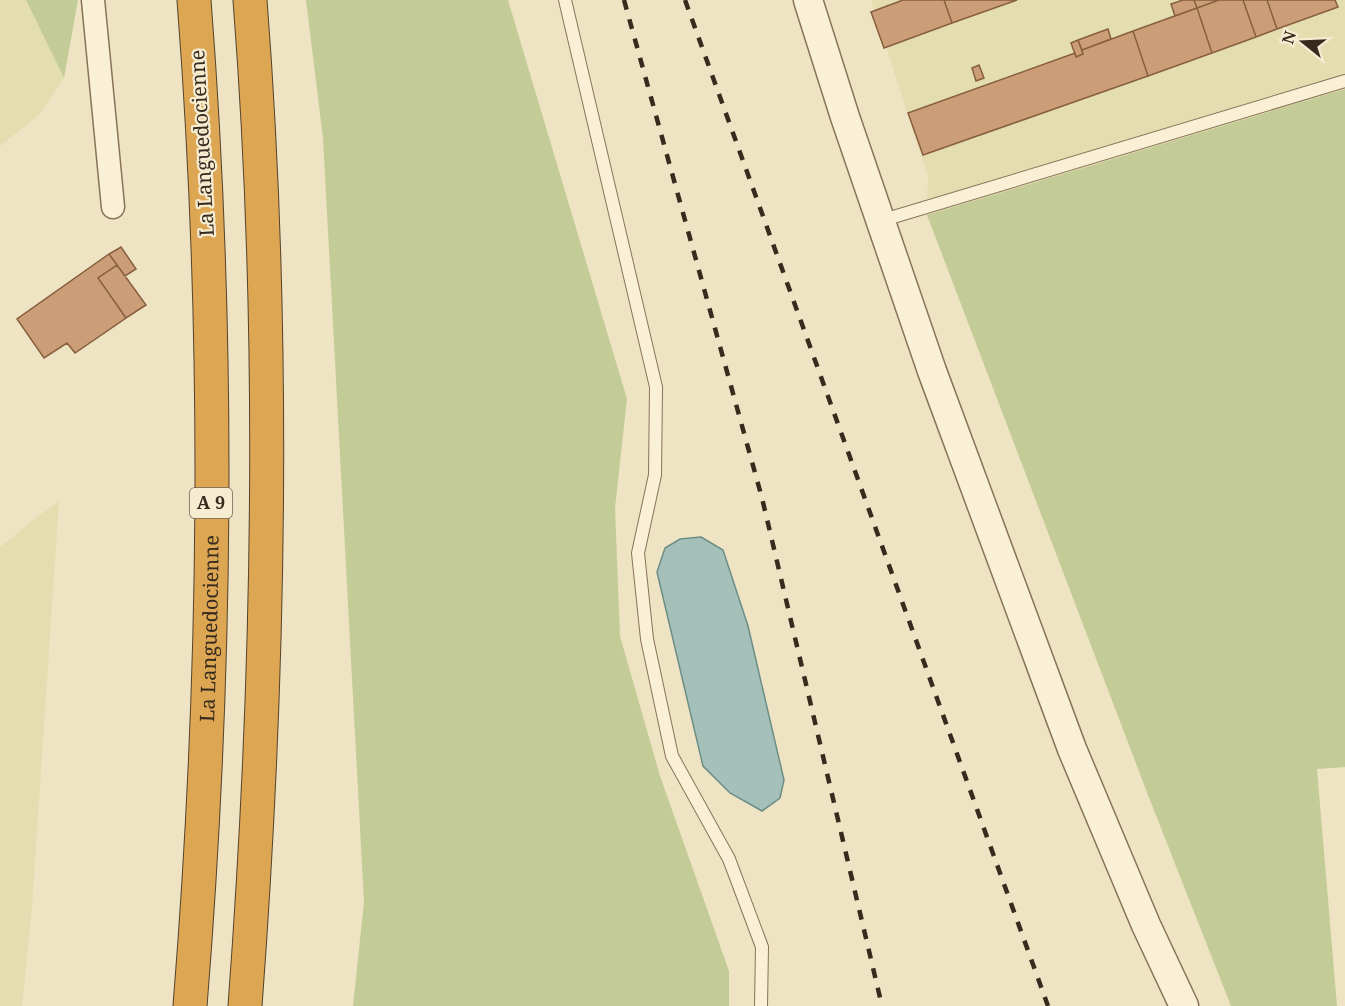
<svg xmlns="http://www.w3.org/2000/svg" width="1345" height="1006" font-family="'Noto Serif',serif">
<rect width="100%" height="100%" fill="#eee3c2"/>
<path fill="#e3ddb0" d="M0,0h26l38,78 -23,35 -41,33z
M871,0h474v89l-418,126 1,-38z
M59,500l-27,407 -10,99h-22v-459z"/>
<path fill="#c3cc96" d="M26,0h52l-14,78z
M306,0h202l119,399 -12,109 5,128 40,140 69,195v35h-376l11,-104 -41,-764z
M1345,89v678l-28,2 20,237h-106l-83,-211 -221,-580z"/>
<path fill="#a5c0b9" stroke="#6c8e87" stroke-width="1.5" d="M701,537l22,13 25,76 36,154 -4,18 -18,13 -32,-18 -27,-27 -46,-194 8,-24 15,-9z"/>
<path fill="#cc9e78" stroke="#875f3f" stroke-width="1.5" d="M903,0h41l8,23 -68,25 -13,-36z
M944,0h73l-65,23z
M1183,0h11l3,8 -22,8 -4,-12z
M1194,0h25l-22,8z
M1219,0h24l13,37 -44,16 -15,-45z
M1243,0h24l10,29 -21,8z
M1267,0h68l3,7 -61,22z
M1197,8l15,45 -64,23 -15,-45z
M1108,29l3,10 -29,11 -4,-10z
M1133,31l15,45 -225,79 -15,-42 167,-60 1,4 7,-3 -1,-4z
M1078,40l5,14 -7,3 -5,-14z
M979,65l5,13 -8,3 -4,-13z
M121,247l15,22 -11,7 -16,-22z
M109,254l8,11 -19,13 28,40 -51,35 -8,-10 -23,15 -27,-39z
M117,265l29,40 -20,13 -28,-40z"/>
<g fill="none" stroke-linecap="round" stroke-linejoin="round">
<g stroke="#887459" stroke-width="14">
<path id="service" d="M565,0l91,387 -1,88 -17,78 9,86 25,117 57,103 33,88 -1,59
M880,221l465,-140"/>
</g>
<g stroke="#887459" stroke-width="25">
<path id="minor" d="M93,0l20,207"/>
</g>
<g stroke="#887459" stroke-width="31">
<path id="tertiary" d="M808,0l37,117 87,254 140,378 74,176 38,81"/>
</g>
<g stroke="#55422e" stroke-width="35">
<g id="motorway">
<path id="s1" d="M190,1006c27,-334 30,-671 4,-1006"/>
<path d="M245,1006c25,-335 31,-671 5,-1006"/>
</g>
</g>
<use href="#service" stroke="#f9f0d5" stroke-width="12"/>
<use href="#minor" stroke="#f9f0d5" stroke-width="22"/>
<use href="#tertiary" stroke="#f9f0d5" stroke-width="28"/>
<use href="#motorway" stroke="#dda653" stroke-width="33"/>
<path stroke="#372b1e" stroke-width="4.5" stroke-dasharray="10 10" stroke-linecap="butt" d="M624,0l138,498 120,508
M685,0l363,1006"/>
</g>
<g text-anchor="middle" stroke-width="4.5" stroke-linejoin="round" paint-order="stroke">
<rect fill="#f5ecd2" stroke="#706554" stroke-width="1.5" x="190" y="488" width="42" height="30" rx="4.5"/>
<g font-size="18" font-weight="bold" fill="#372b1e">
<text x="211" y="509">A 9</text>
</g>
<g font-size="20" fill="#372b1e" stroke="#f5ecd2">
<text transform="translate(202 143) rotate(-93)" y="7">La Languedocienne</text>
<text dy="7" stroke="none"><textPath href="#s1" startOffset="378">La Languedocienne</textPath></text>
</g>
</g>
<g transform="translate(1303 42) rotate(288)" stroke="#f5ecd2" stroke-width="4.5" paint-order="stroke">
<path d="M0-4.5L10 22L0 15L-10 22Z" fill="#372b1e"/>
<text y="-9" font-size="16" font-weight="bold" text-anchor="middle" fill="#372b1e">N</text>
</g>
</svg>
